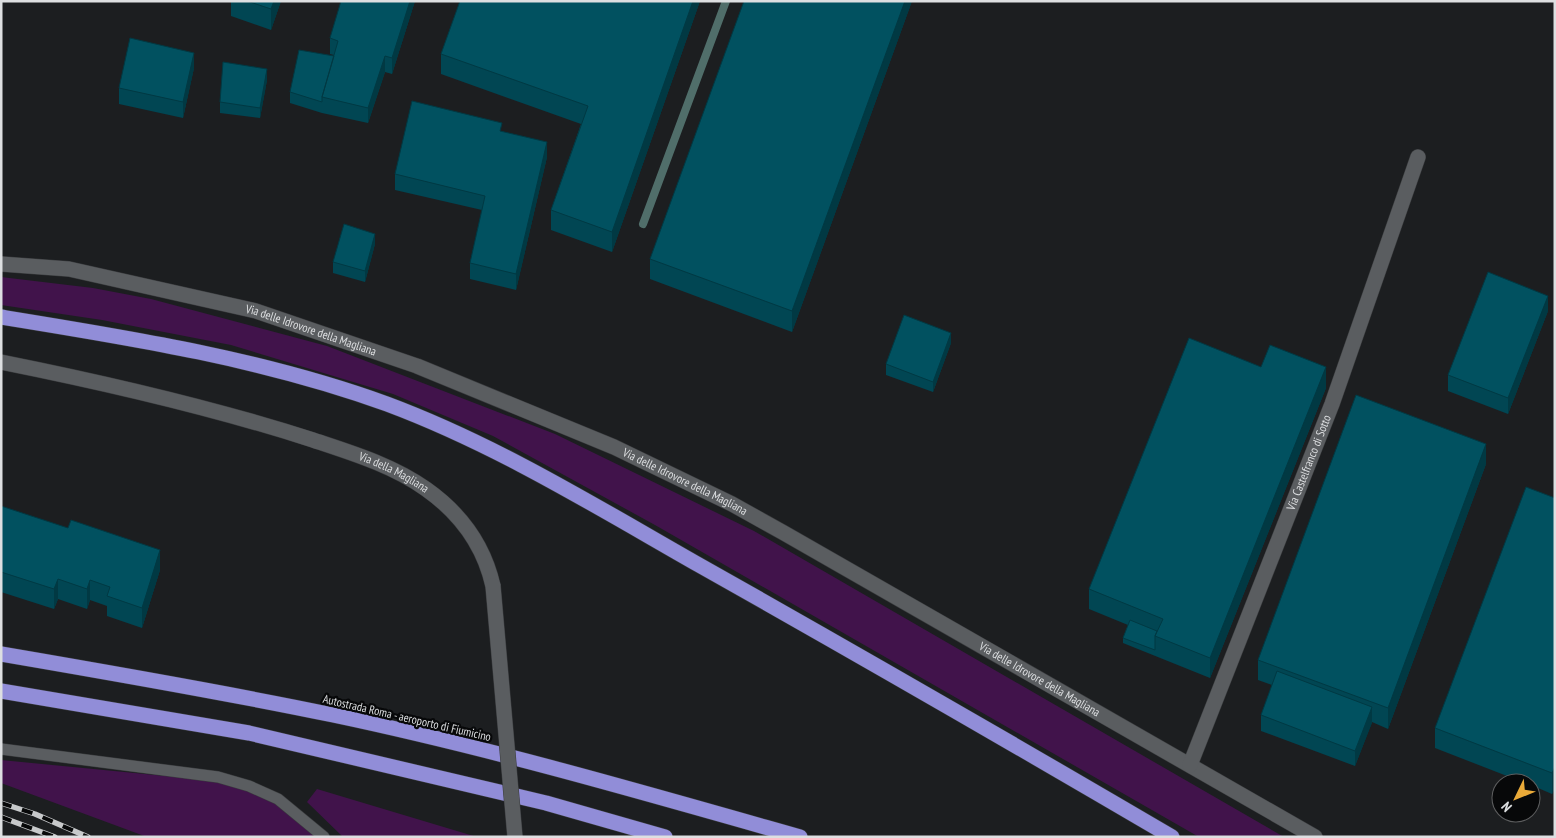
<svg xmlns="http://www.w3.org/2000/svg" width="1556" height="838" font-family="'PT Sans Narrow',sans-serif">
<rect width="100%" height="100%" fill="#1c1e20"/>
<path fill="#41134b" d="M1,277l92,11 58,11 176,47 228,88 199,97 530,306h-85l-544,-312 -162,-89 -100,-42 -162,-49 -129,-25 -101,-15z
M1,760l226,22 59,25 33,30h-172l-146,-54z
M317,789l160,48h-134l-36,-35z"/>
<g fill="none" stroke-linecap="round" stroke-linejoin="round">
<path stroke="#506e6a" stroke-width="8" d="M643,224l83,-223"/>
<g stroke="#3a3c3e" stroke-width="12">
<path id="lane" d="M1,749l217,28 31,9 29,13 46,38"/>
</g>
<g stroke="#3a3c3e" stroke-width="16">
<g id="street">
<path id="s1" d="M1,264l68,5 187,42 161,55 197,81 118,57 52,29 531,304"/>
<path id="s2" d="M1190,765l142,-361 86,-247"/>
</g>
</g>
<g stroke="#3a3c3e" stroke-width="16">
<g id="secondary">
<path id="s3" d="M1,362c105,21 210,45 312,78 39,13 79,25 113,49 34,24 58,57 67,97"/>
</g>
</g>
<g stroke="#3a3c3e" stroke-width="16">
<path id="highway" d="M1,317c130,21 262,42 386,87 110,41 210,103 312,161 158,89 316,180 473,272
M1,654c111,19 222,38 332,61 157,33 312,78 467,122
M1,691l248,42 297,70 119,34"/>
</g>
<use href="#lane" stroke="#5a5d60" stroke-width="11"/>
<use href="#street" stroke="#5a5d60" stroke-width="15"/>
<use href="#secondary" stroke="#5a5d60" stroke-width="15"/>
<use href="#highway" stroke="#918dd8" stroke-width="15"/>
<g stroke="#c7c9cb" stroke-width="5.5">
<path id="rail" d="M1,803l34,11 53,23
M1,817l54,20"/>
</g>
<use href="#rail" stroke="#070809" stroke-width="4" stroke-dasharray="11" stroke-linecap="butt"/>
<g stroke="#3a3c3e" stroke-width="16" stroke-linecap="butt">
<path id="secondary-bridge" d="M493,586l22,251"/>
</g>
<use href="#secondary-bridge" stroke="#5a5d60" stroke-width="15"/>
</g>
<path fill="#014653" d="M231,1h50l-10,29 -40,-14z
M415,1l-23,73 -7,-2 -17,51 -46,-10 -32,-10v-11l44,-36v-1l-4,-1v-16z
M460,1h240l-88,251 -61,-22v-20l30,-86 -140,-50v-20z
M912,1l-120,331 -142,-53v-20z
M194,68l-11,50 -64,-14v-16z
M267,80l-7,38 -40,-5v-11z
M502,131l45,26 -31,133 -46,-11v-16l12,-53 -87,-20v-16z
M375,244l-10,38 -32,-9v-11z
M1548,311l-40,103 -60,-23v-16z
M951,343l-18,49 -47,-17v-11z
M1261,367l65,21 -116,290 -87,-35v-5l5,-13 -39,-16v-20z
M1486,464l-98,265 -16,-7 -17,44 -94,-35v-16l11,-30 -14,-5v-20z
M1555,498v290l-3,6 -21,-9v-2h-6l-90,-35v-20z
M1,506l159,64 -18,58 -35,-12v-10l-17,-6 -3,9 -29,-10 -4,10 -53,-17z"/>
<path fill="#013943" d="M274,1h7l-10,29v-21z
M410,1h5l-23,73v-16z
M693,1h7l-88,251v-20z
M905,1h7l-120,331v-21z
M194,53v15l-11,50v-16z
M385,56v16l-17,51v-15z
M267,69v11l-7,38v-10z
M547,142v15l-31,133v-16z
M375,234v10l-10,38v-11z
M1548,296v15l-40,103v-16z
M951,333v10l-18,49v-10z
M1326,367v21l-116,290v-20z
M1486,444v20l-98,265v-21z
M160,550v20l-18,58v-20z
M58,579v20l-4,10v-20z
M90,580v20l-3,9v-20z
M1372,707v16l-17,43v-15z
M1555,767v21l-3,6v-21z"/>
<path fill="#015160" stroke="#013943" d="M247,1h27l-3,8z
M341,1h69l-18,57 -7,-2 -17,52 -46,-11 16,-56 -8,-3z
M460,1h233l-81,231 -61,-22 37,-104 -147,-52z
M744,1h161l-113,310 -142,-52z
M130,38l64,15 -11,49 -64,-14z
M299,50l35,6 -12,41v5l-32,-10z
M223,62l44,7 -7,39 -40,-6z
M412,101l90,22 -2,8 47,11 -31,132 -46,-11 15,-67 -90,-22z
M344,224l31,10 -10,37 -32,-9z
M1488,272l60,24 -40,102 -60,-23z
M904,315l47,18 -18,49 -47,-18z
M1189,338l72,29 9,-22 56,22 -116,291 -55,-22 8,-17 -74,-30z
M1356,395l130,49 -98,264 -130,-48z
M1526,487l29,11v269l-3,6 -117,-45z
M1,506l67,22 3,-8 89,30 -18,58 -35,-12 3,-9 -20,-7 -3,9 -29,-10 -4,10 -53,-17z
M1130,620l27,11 -2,5v14l-32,-12z
M1277,671l95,36 -17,44 -94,-36z"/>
<g text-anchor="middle" stroke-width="4.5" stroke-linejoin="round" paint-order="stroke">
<g font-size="12" fill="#dddfe1" stroke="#070809">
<text dy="4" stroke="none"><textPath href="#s1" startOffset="318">Via delle Idrovore della Magliana</textPath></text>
<text dy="4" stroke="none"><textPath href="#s2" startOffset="325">Via Castelfranco di Sotto</textPath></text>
<text dy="4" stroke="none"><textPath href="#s3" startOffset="409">Via della Magliana</textPath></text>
<text dy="4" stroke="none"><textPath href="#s1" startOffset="722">Via delle Idrovore della Magliana</textPath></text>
<text dy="4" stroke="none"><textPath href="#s1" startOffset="1128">Via delle Idrovore della Magliana</textPath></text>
<text transform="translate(407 718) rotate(13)" y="4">Autostrada Roma - aeroporto di Fiumicino</text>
</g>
</g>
<rect width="1556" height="838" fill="none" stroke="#dddfe1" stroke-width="5"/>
<g transform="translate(1516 798) rotate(227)"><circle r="24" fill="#070809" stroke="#5d5e5f"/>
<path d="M0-4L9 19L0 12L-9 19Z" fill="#eaaa39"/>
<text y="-8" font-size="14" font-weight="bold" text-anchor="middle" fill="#dddfe1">N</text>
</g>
</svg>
